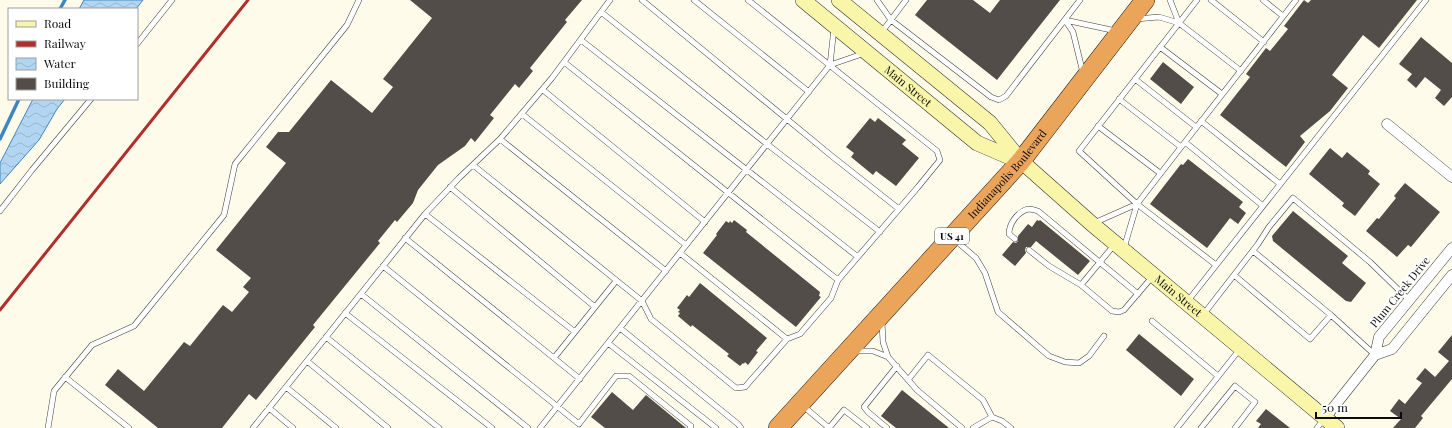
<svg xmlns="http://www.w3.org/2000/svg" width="1452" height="428" font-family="'Playfair Display',serif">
<defs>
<pattern id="water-waves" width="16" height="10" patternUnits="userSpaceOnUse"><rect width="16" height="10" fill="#b2d6f1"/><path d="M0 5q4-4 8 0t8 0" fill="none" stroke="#98b6cd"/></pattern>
</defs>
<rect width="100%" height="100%" fill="#fefbea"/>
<path fill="url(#water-waves)" stroke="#3e86c3" d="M84,0h59l-7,9h-57z
M33,99h32l-8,10 -18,31 -39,44v-21z"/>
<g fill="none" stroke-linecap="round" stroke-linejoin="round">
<path stroke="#3e86c3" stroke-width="3.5" d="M60,9l5,-9
M0,139l19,-40"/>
</g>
<path fill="#524d48" d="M410,0h172l-17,20 2,2 -37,46 3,3 -14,17 -4,-4 -25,31 4,3 -19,24 -4,-4 -6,8 -27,19 -20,25 -5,13 -16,19 -2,-2 -17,21 2,2 -67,82 2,2 -59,73 -7,-6 -27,34h-64l-53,-43 13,-16 26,22 40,-49 6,4 33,-41 9,7 17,-20 -6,-5 8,-9 -35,-28 70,-87 -20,-16 12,-15h11l42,-52 41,33 21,-26 -10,-8 49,-61z
M927,0h46l17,13 10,-13h60l-63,80 -82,-65z
M1304,0l4,3 3,-3h106l-38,48 -16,-13 -31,40 16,13 -18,23 -30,25 5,6 -19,25 -66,-52 30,-38 -4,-3 20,-26 4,3 18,-22 -4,-3z
M1421,37l31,26v34l-8,9 -9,-8 6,-8 -16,-13 -9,11 -9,-8 5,-6 -13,-10z
M1163,62l31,25 -13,17 -31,-25z
M870,118l5,4 3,-4 28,22 -4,4 17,14 -23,28 -20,-15 -3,4 -22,-18 3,-4 -8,-6z
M1330,148l12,10 5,-6 23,19 -2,3 12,10 -25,32 -13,-10 2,-3 -35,-29z
M1188,159l55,43 -4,5 7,6 -8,11 -8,-6 -23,30 -57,-44 31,-40 2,1z
M1405,183l35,29 -29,35 -3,-2 -11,12 -31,-26 11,-13 2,1 17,-21 -2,-2z
M1293,211l55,45 -6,7 24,20 -15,19 -5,-1 -73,-60 -1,-5z
M734,220l13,10 -1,2 74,60 -1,4 2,1 -25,30 -93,-74 14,-18 -1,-1 10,-13 3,2 1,-2 2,2z
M1037,220l2,1 1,-1 50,41 -12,14 -42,-34 -5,6h-5l-1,3 1,3 -11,13 -13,-11 11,-13 3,1 2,-2v-5l10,-12 4,3z
M700,283l67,55 -11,13 2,1 -10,13 -3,-3 -1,2 -1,-1 -3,3 -13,-10 2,-2 -37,-29 -1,2 -13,-11 2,-3 -2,-1 2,-2 -3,-2 10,-13 2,2z
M1139,334l55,45 -13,17 -55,-46z
M1452,335v44l-31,37 2,2 -8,10h-22l8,-9 -11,-8 9,-12 6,5 17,-21 -6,-4 9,-11 10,9 14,-16 -11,-9z
M902,390l47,38h-53l-15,-12z
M612,392l21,18 13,-15 40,33h-81l-14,-11z
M1266,409l24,19h-32l3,-4 -5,-3z"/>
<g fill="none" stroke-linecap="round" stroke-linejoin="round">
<g stroke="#3e3e3e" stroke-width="6">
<path id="lane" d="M642,0l191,157 66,52
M694,0l115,92
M877,0l14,20 100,77 8,3 7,-4 74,-96
M1170,0l9,23
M1197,0l-118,151 58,53 79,61
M1211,0l53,42
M1263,0l20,16
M601,12l166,132 113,88
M1136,19l23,-2 20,6 62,48
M1065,20l8,12 10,41
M1065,20l51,11
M881,33l25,-33
M581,40l277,217
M137,44l35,-44
M1160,47l62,47
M564,62l274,218
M830,65l4,-37
M1135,79l61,48
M543,90l162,132
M1119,99l62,48
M522,114l164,131
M1201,121l79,63
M1098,126l62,47
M500,139l166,132
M1185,142l111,-142
M473,165l169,136 9,18 85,69 9,-1 42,-48 13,-5 31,-36 7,-18 80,-93 22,-27 -3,-9 -189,-151
M450,187l145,120
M0,211l32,-41 59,-71
M425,214l150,118
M1094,223l43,-19
M405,238l175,141
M954,239l22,19 9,15 13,39 51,44 16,6 14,1 10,-7 15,-20
M1015,239l-6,-5c0,-10 8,-22 19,-25 3,0 7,1 10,2l100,83
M1124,248l13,-44 48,-62 78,64
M1029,250l20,16 32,19 31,26 7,1 5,-2 29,-34
M1253,251l78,64
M680,253l107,86
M383,266l196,158 37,-48h13l62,50 -1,2
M1234,275l76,64 21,-24 44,40
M1081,285l34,-41
M361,294l167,134
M1187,302l239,-302
M345,313l147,115
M1203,315l55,-71 11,-17 24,-29 77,64 39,38
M1152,321l66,55
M882,322l1,20 5,15 29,33 45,38
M620,328l118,96 3,4
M326,337l113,91
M608,343l108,85
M856,351h17l15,6
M554,358l62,-77
M307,361l81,67
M65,377l64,51
M908,380l20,-25 55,45 9,17
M286,387l50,41
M802,405l27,23 15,-18 23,18
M269,408l24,20
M48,428l6,-37 38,-46 42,-19 90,-111 11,-51 112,-139 12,-25
M253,428l172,-214 34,-36 41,-39 52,-61 58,-78
M540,428l290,-363 35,-12
M887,428l-19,-16 -4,-5 33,-41
M973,428l19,-11 10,4 9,7
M1177,428l63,-79
M1201,428l34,-42 20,16 -20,26
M1317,428l7,-9"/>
</g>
<g stroke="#3e3e3e" stroke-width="11">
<path id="street" d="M1387,124l65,53
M1375,355l17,-6 60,-74
M1325,418l50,-63 4,-18 73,-89"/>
</g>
<g stroke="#2d2d2d" stroke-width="16">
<g id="secondary">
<path id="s1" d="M803,0l174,143 42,18"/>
<path id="s2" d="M839,0l151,123 31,38 71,63 245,204"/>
</g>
</g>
<g stroke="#1c1c1c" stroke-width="20">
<g id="highway">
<path id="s3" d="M778,428l243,-267 124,-161"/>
</g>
</g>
<use href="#lane" stroke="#fff" stroke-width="5"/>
<use href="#street" stroke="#fff" stroke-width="10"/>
<use href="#secondary" stroke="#f9f5a9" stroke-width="15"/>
<use href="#highway" stroke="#eaa55b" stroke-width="19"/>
<path stroke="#b02f2d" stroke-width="3" d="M0,310l248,-310"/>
</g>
<g text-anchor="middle" stroke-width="4" stroke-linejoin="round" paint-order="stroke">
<rect fill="#fff" stroke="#545454" stroke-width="1" x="935" y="228" width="34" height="16" rx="3"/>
<g font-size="10" font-weight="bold" fill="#0b0b0b">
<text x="952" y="240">US 41</text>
</g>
<g font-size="11" fill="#0b0b0b" stroke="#fff">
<text dy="4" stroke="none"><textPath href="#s1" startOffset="136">Main Street</textPath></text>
<text dy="4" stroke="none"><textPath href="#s3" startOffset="342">Indianapolis Boulevard</textPath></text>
<text transform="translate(1400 292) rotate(-51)" y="4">Plum Creek Drive</text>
<text dy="4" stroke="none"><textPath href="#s2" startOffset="451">Main Street</textPath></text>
</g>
</g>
<rect x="8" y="8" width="130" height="92" fill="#ffffff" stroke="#9d9d9d"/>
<rect x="16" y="21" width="20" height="6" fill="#f9f5a9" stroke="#9d9d9d"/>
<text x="44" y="28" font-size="12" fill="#0b0b0b">Road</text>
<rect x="16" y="41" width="20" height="6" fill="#b02f2d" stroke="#9d9d9d"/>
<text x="44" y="48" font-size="12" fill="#0b0b0b">Railway</text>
<rect x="16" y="58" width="20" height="12" fill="url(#water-waves)" stroke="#9d9d9d"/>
<text x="44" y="68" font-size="12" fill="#0b0b0b">Water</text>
<rect x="16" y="78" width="20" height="12" fill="#524d48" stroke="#9d9d9d"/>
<text x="44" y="88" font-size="12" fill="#0b0b0b">Building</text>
<path d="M1316 412v6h85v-6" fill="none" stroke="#0b0b0b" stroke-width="2"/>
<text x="1322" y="412" font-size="12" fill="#0b0b0b" stroke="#ffffff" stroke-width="3" paint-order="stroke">50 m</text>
</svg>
